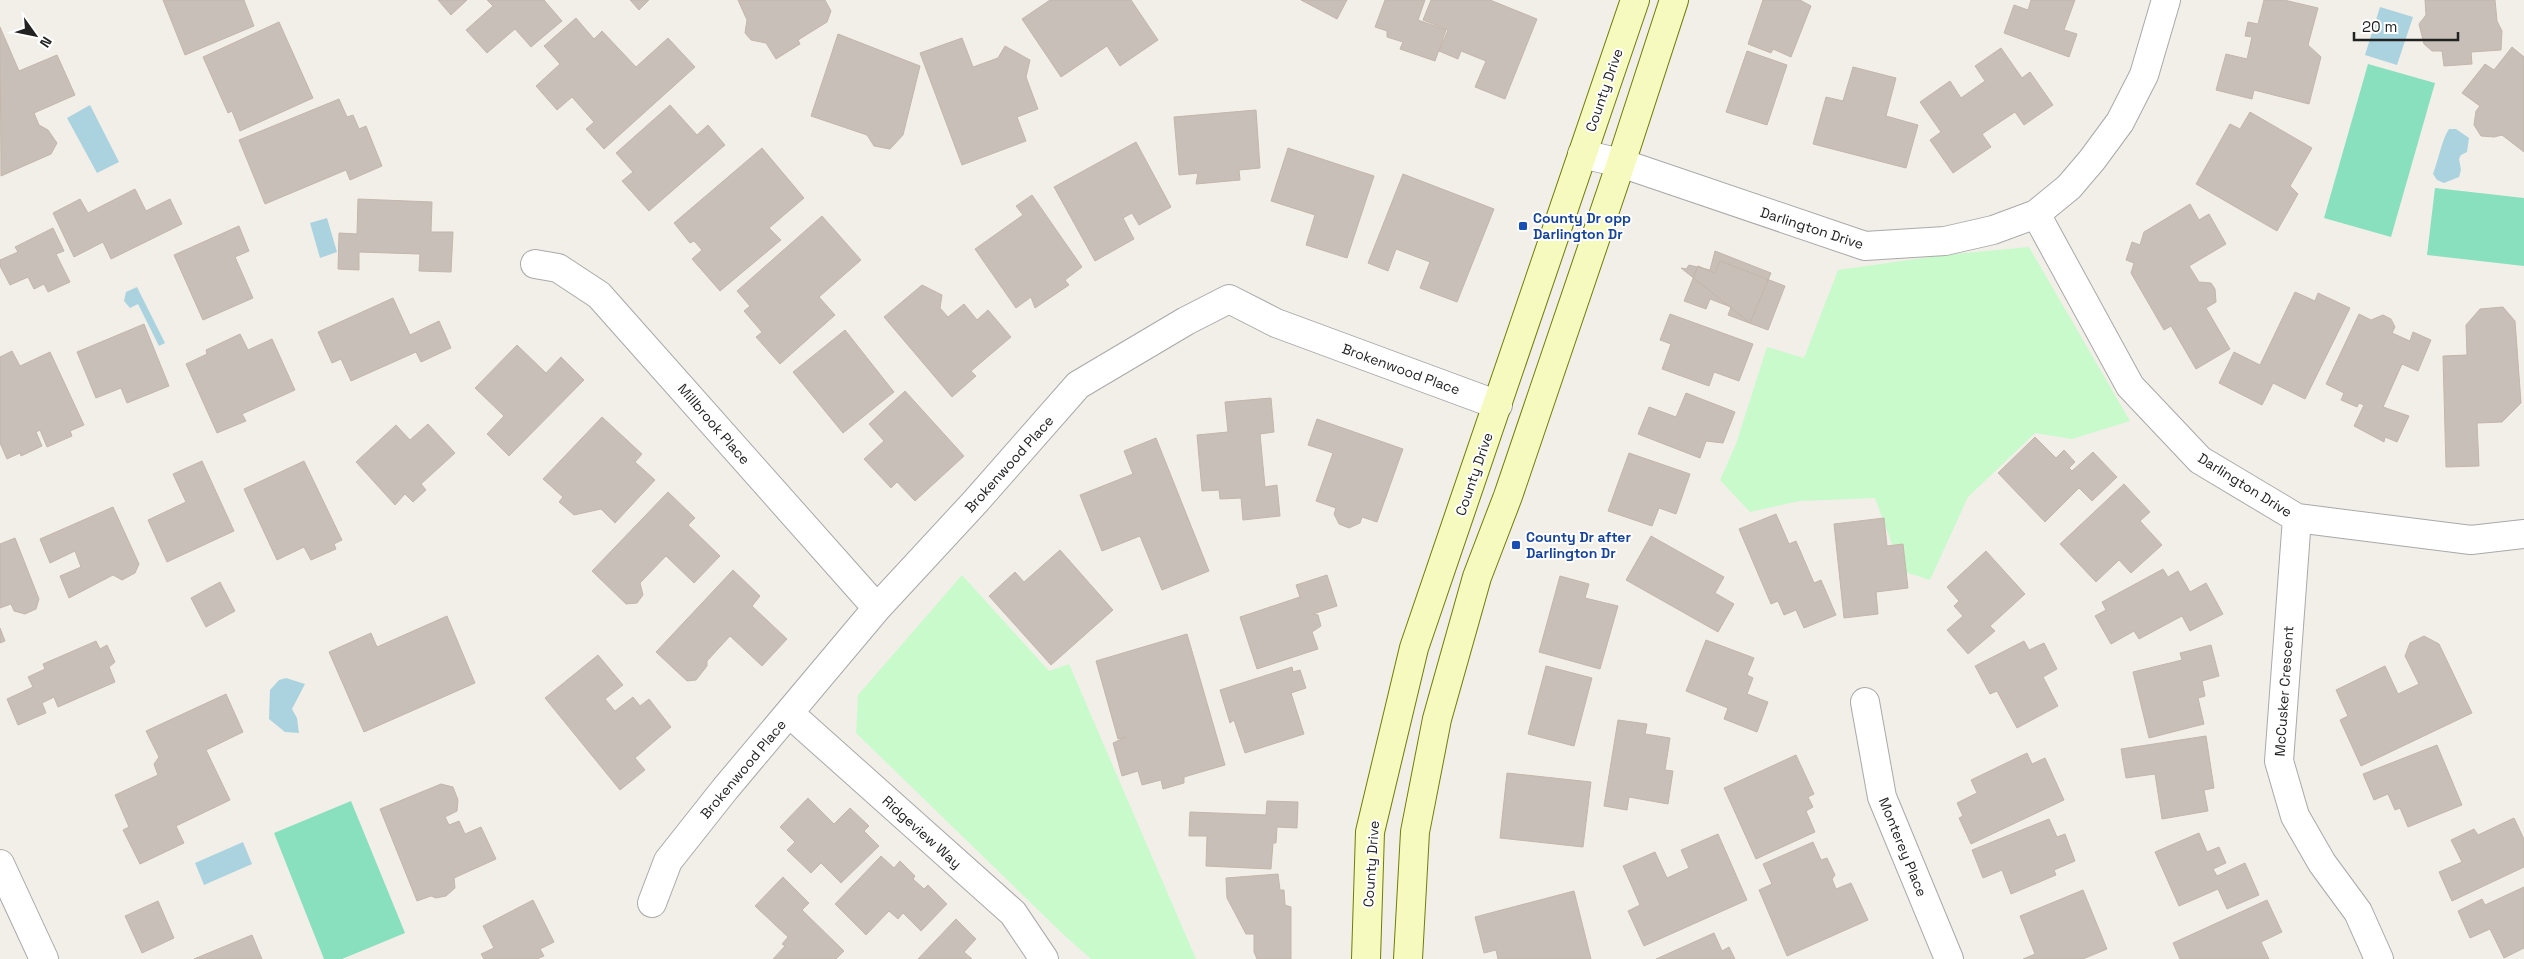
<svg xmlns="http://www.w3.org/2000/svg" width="2524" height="959" font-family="'Space Grotesk',sans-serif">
<rect width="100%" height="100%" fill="#f2efe9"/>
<path fill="#c8facc" d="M2029,247l101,174 -58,18 -37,-6 -67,64 -38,83 -28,-9 -27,-73 -76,3 -49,11 -30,-32 16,-36 31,-97 37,11 34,-88 106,-15z
M962,575l87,96 20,-7 127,295h-105l-25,-22 -210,-204 2,-38z"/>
<path fill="#88e0be" d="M2368,64l67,19 -44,154 -67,-19z
M2435,188l89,10v68l-97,-11z
M351,801l54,132 -63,26h-18l-50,-126z"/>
<path fill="#aad3df" d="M2380,7l33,10 -16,48 -32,-10z
M90,105l29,57 -22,11 -30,-55z
M2449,129h7l13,9 -2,14 -6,3 -2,4 2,11 -2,7 -15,6 -7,-3 -4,-6c5,-13 9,-35 16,-45z
M327,218l10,34 -17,6 -10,-35z
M137,287l28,56 -6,3 -21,-42 -8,4 -6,-7 2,-9z
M286,678l19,6 -13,25 5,9 2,15 -14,-1 -16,-13 1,-29 9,-10z
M243,842l9,22 -48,21 -9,-22z"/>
<path fill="#c7bfb8" stroke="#c4b6ab" d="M163,0h81l10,26 -69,29z
M438,0h29l-16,15z
M487,0h57l18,21 -31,26 -16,-18 -28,24 -21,-23 27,-24z
M630,0h19l-10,10z
M738,0h87l6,11 -4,11 -29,18 2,4 -24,15 -10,-16 -15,-3 -6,-7 2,-13z
M1050,0h81l27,40 -38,26 -13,-20 -46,31 -39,-58z
M1301,0h46l-10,19z
M1385,0h40l-7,20 28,10 -11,31 -35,-12 3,-7 -16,-5v-6l-12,-4z
M1431,0h59l47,19 -32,80 -30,-12 11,-26 -25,-10 -3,8 -19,-8 9,-21 -25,-10z
M1763,0h37l11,6 -20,51 -18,-8 -2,4 -23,-9z
M2031,0h44l-11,30 13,4 -8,23 -65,-24 10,-28 14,5z
M2264,0h20l34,8 -10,37 13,12 -12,47 -55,-14 -2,9 -36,-9 10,-36 21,5 5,-22 -7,-1 3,-14 10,2z
M2425,0h70l2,21 5,10 -1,19 -30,2 1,12 -28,2 -2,-15h-10l-8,-7 -5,-20 7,-9z
M576,18l18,21 8,-8 34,36 32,-29 27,29 -91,82 -18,-20 8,-7 -22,-25 -15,13 -21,-24 24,-22 -16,-18z
M279,22l34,76 -73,33 -8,-20 -4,2 -25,-56z
M0,27l19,44 38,-16 18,40 -41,18 5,12 9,5 9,13 -6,11 -50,22z
M838,34l82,32 -17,69 -13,14 -16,-3 -7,-11 -56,-19z
M962,38l11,29 25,-9 7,-12 25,14 -4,17 12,32 -21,8 9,24 -64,24 -42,-112z
M2512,47l12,10v95l-22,-17 -8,2 -13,-1 -7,-11 2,-14 4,-5 -18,-13 23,-29 9,6z
M2001,48l21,30 8,-6 23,33 -29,20 -9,-13 -33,22 9,13 -38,26 -23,-33 11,-8 -21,-30 30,-21 11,17 24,-17 -10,-15z
M1747,51l40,14 -20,60 -41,-13z
M1853,67l43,11 -10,38 32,9 -12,43 -93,-24 13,-47 17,4z
M339,99l8,18 6,-2 6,14 7,-3 16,40 -32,14 -4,-10 -81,34 -26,-64z
M670,105l27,30 11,-10 17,20 -76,66 -27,-30 11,-9 -17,-19z
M1256,110l4,58 -21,2 1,10 -44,4 2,-11 -19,2 -5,-58z
M2250,112l62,36 -22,38 8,8 -21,37 -81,-47 34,-60 10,5z
M1136,142l35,65 -32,18 -7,-12 -9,5 11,21 -39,22 -41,-74z
M762,148l42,50 -35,30 12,12 -61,51 -28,-32 10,-9 -8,-9 -4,2 -16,-20z
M1288,148l86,28 -27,82 -41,-13 9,-30 -44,-14z
M1403,174l91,35 -37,93 -37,-14 10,-26 -34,-13 -8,22 -20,-8z
M135,189l11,22 24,-12 12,25 -71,35 -8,-17 -29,15 -21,-44 27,-14 8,14z
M1032,195l50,72 -17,13 4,5 -34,23 -4,-11 -15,11 -41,-59 48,-34 -7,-9z
M358,199l74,3 -1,30h22l-2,40 -32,-1 1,-17 -61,-2v18l-21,-1 1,-36 18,1z
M2190,204l9,16 10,-6 17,30 -37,22 10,16 12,1 4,6 1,13 -10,6 24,41 -34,20 -25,-43 -7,4 -33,-57 3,-10 -8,-3 6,-18 8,3 4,-13z
M822,216l39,44 -42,37 16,18 -55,49 -24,-27 6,-5 -18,-21 6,-5 -13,-15z
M239,226l10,25 -14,6 18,41 -50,22 -29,-65z
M53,228l11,23 -8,3 14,28 -22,10 -4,-8 -10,5 -6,-12 -18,8 -10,-19v-6l18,-8 -3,-5z
M1715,251l56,22 -21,50 -69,-55 5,1 3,-4 21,5z
M1720,261l65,25 -17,44 -40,-15 3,-8 -21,-8 -4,10 -22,-8 14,-35 17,7z
M922,285l20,10 -2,13 8,9 16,-13 13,16 11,-10 23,27 -40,34 5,5 -24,21 -68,-80z
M2295,292l20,9 3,-8 32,15 -45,91 -32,-16 -11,22 -43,-22 15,-31 26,13z
M393,298l17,37 29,-14 12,27 -30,14 -5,-10 -65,29 -10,-22 -9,4 -14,-31z
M2503,307l12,14 6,82 -19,19 -25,1 2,43 -33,1 -3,-111 24,-1 -1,-30 14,-16z
M1670,314l83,30 -14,37 -25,-9 -5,14 -47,-17 9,-25 -11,-4z
M2359,314l12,6 12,-5 8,4 4,8 -3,6 18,8 3,-9 18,8 -13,31 -16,-7 -19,43 26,9 -12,26 -12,-5 -1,5 -30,-16 10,-21 -5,-2 -2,4 -16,-7 3,-7 -18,-9z
M144,324l25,62 -42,17 -6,-15 -25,10 -19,-46z
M845,330l49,62 -51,41 -50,-61z
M240,334l8,16 24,-11 23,51 -53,24 4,7 -29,12 -31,-69 21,-10 -1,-4z
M517,345l29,28 15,-16 23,23 -75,76 -22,-22 17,-18 -29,-28z
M12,351l8,15 30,-14 34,73 -14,6 2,5 -25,11 -7,-17 -4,2 6,14 -21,10 -1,-3 -13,6 -7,-16v-86z
M905,391l59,65 -49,45 -18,-19 -6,6 -27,-29 20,-18 -15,-17z
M1686,393l49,19 -12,31 -17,-2 -6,17 -62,-24 11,-27 27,10z
M1271,398l3,34 -14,2 5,53 12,-2 3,31 -37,4 -2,-22 -21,1 -1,-9 -17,1 -5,-56 31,-3 -3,-30z
M602,417l40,37 -7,8 20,18 -40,43 -14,-14 -27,6 -15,-13 4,-5 -20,-18z
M1317,419l86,30 -26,73 -15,-5 -2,6 -11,5 -10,-4 -5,-10 2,-6 -20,-7 17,-48 -25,-8z
M428,424l27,29 -34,31 5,6 -13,12 -8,-8 -10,11 -39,-43 40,-37 14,15z
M2035,437l21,21 8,-8 11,12 -6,6 3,3 21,-19 24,25 -25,24 -13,-13 -34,34 -47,-49z
M1156,438l53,133 -47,19 -22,-54 -38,15 -22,-56 53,-21 -9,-23z
M1629,453l61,21 -14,40 -17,-6 -7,18 -44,-15z
M202,461l32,70 -67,31 -19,-42 38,-18 -13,-28z
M304,461l38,79 -8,4 2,5 -25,11 -7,-13 -27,13 -33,-71z
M2124,484l26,28 -10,9 22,24 -31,28 -12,-13 -23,22 -36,-38z
M668,492l27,26 -7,7 32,31 -26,27 -28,-27 -26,27 3,12 -6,8 -11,1 -34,-33z
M113,507l26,57 -4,9 -13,7 -9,-5 -44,23 -9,-22 21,-9 -6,-16 -25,12 -10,-24z
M1776,514l13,30 7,-3 18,42 7,-3 15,35 -32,13 -8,-18 -12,5 -6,-14 -7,3 -32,-75z
M1884,518l3,28 16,-2 5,44 -32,4 2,22 -34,4 -10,-94z
M1651,536l73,41 -9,16 19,11 -16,28 -92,-52z
M15,538l24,61 -3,10 -11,5 -11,-3 -3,-7 -11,4v-64z
M1060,550l53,60 -62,55 -62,-69 26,-24 9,10z
M1986,551l39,43 -35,32 5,5 -27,23 -21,-24 16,-14 -9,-10 5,-5 -12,-14z
M2163,569l5,8 10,-6 12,21 16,-9 17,31 -33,17 -8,-15 -43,23 -5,-8 -23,13 -16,-28 11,-6 -4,-8z
M733,570l27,26 -8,10 35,33 -25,27 -32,-30 -23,25v5l-11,14 -9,1 -31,-29z
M1327,575l10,31 -24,8 5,1 3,11 -9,6 6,17 -61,20 -17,-52 60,-20 -4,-12z
M1560,576l29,8 -4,14 33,8 -18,63 -61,-17z
M220,582l15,29 -29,16 -15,-29z
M447,616l28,67 -111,49 -35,-80 42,-19 6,14z
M0,628l5,13 -5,2z
M1187,634l38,131 -41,12v6l-21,6 -2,-9 -19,5 -4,-14 -16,5 -9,-33 13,-6 -8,2 -22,-78z
M2424,636l15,8 33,69 -111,53 -21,-46 8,-4 -12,-26 49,-24 13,28 21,-10 -14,-28 5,-13z
M1706,640l48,18 -7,17 6,3 -6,16 21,8 -11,30 -33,-13 4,-11 -42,-17z
M96,641l4,8 7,-4 8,17 -6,5 6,15 -57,25 -4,-10 -12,6 4,10 -28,12 -11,-26 26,-12 -5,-10 17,-8 -2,-5z
M2024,641l5,9 15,-7 13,26 -14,8 15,29 -41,22 -20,-37 -7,3 -15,-28z
M2211,645l8,31 -17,5 3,15 -7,2 6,26 -55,14 -16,-66 49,-12 -2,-7z
M598,655l25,30 -18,14 10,12 18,-14 7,9 9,-7 22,28 -36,31 10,12 -25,20 -75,-92z
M1546,666l46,12 -18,68 -46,-12z
M1292,667l1,5 7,-2 6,18 -15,5 13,41 -59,19 -11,-33 -4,3 -10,-33z
M226,694l17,38 -37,18 24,50 -54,26 8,17 -44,21 -17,-34 6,-3 -14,-32 43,-20 -4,-11 5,-7 -13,-26z
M1618,720l29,4 -2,10 25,4 -5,32 8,1 -5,33 -39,-7 -2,13 -23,-4z
M2206,736l8,52 -10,2 4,21 -46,8 -7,-45 -29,4 -5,-29z
M2437,745l25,60 -54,22 -8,-19 -5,2 -7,-16 -14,6 -11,-26z
M2027,753l5,11 13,-6 19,42 -93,44 -12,-26 4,-2 -6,-13 20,-10 -6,-13z
M1796,755l18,39 -6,3 5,10 -7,4 9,21 -59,27 -32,-71z
M1507,773l84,9 -8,65 -83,-9z
M441,784l12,3 5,13 -1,11 -12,6 4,8 10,-4 6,13 16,-7 15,32 -42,19 1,10 -9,8 -10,2 -5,-2 -14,5 -37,-92z
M808,798l26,26 16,-16 19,18 -5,5 15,15 -38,37 -20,-20 -10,10 -24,-23 8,-8 -15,-15z
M1267,801l31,1 -1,26 -20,-1 -1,16h-3l-2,26 -65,-3 1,-30h-18l1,-24 76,3z
M2514,818l10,21v28l-72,34 -13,-29 23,-10 -11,-22 23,-11 4,6z
M2049,819l8,18 8,-3 10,27 -21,9 2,5 -45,19 -9,-24 -19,8 -11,-28z
M2199,833l8,19 12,-5 7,16 -13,6 4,7 28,-13 14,32 -32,14 -9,-20 -39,17 -24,-54z
M1718,834l29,66 -103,46 -16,-35 12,-6 -17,-39 32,-14 12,26 22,-10 -8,-18z
M1813,842l8,18 6,-2 8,17 -3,4 4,10 15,-6 17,37 -81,36 -28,-66 13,-6 -9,-20z
M881,856l13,12 6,-7 15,15 -2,3 11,10 4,-4 19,19 -26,27 -18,-18 -5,6 -9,-8 -23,24 -31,-31z
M1278,874l2,16h4l1,15 6,2v52h-34l-3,-7v-18h-8l-19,-36 -1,-20z
M783,877l26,26 -7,7 42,41 -8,8h-63l12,-13 -3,-2 6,-7 -33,-31z
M2524,887v61l-20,10 -14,-29 -20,9 -12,-27 24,-12 3,6z
M2083,890l24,59 -24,10h-60l12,-5 -15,-38z
M1574,891l17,68h-93l-2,-9 -12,3 -9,-36z
M533,900l21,42 -14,7 4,7 -7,3h-53l-3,-5 13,-6 -11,-22z
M2267,900l15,32 -21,10 8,17h-89l-7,-16z
M158,901l16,37 -32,15 -17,-37z
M956,919l20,20 -12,13 8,7h-54z
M1714,933l8,18 7,-4 6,12h-79z
M252,935l10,24h-68z"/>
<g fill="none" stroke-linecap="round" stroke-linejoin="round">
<g stroke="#a9a9a9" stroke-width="30">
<path id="minor" d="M1582,154l39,9 244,83 80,-5 48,-11 43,-16 33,-27 23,-27 28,-38 24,-47 22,-75
M2036,214l94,172 70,74 97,58 174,22 53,-6
M535,264l23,4 41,27 278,313
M2297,518l-18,243 16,55 27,47 36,49 21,47
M1865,702l17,95 67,162
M789,713l224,200 31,46
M0,864l44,95
M652,903l16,-42 57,-72 152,-181 99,-107 102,-116 108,-64 43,-22 47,24 222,82"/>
</g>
<g stroke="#707d05" stroke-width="30">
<path id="secondary" d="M1366,959l4,-127 44,-184 221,-648
M1408,959l7,-127 22,-113 40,-142 31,-81 113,-333 53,-163"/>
</g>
<use href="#minor" stroke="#fff" stroke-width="28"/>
<use href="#secondary" stroke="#f7fabf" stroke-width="28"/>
</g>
<g fill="#1a4fb4" stroke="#fff" stroke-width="2">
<rect x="1518" y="221" width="10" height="10" rx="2.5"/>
<rect x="1511" y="540" width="10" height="10" rx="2.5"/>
</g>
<g text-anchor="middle" stroke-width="4" stroke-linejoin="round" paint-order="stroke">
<g font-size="14" fill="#222" stroke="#fff">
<text transform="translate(1604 90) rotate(-71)" y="5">County Drive</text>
<text transform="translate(1812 228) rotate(18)" y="5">Darlington Drive</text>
<text transform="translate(1401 369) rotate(20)" y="5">Brokenwood Place</text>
<text transform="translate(714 424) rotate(49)" y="5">Millbrook Place</text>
<text transform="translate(1009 464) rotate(-48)" y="5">Brokenwood Place</text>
<text transform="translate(1474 474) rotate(-71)" y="5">County Drive</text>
<text transform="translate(2245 485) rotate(32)" y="5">Darlington Drive</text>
<text transform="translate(2284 691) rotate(-86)" y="5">McCusker Crescent</text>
<text transform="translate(743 769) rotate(-50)" y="5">Brokenwood Place</text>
<text transform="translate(922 832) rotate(42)" y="5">Ridgeview Way</text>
<text transform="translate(1903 847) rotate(68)" y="5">Monterey Place</text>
<text transform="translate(1371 864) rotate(-86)" y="5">County Drive</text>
</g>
<g font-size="14" font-weight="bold" fill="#164399" stroke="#fff" text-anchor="start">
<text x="1533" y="223">County Dr opp<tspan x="1533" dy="16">Darlington Dr</tspan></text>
<text x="1526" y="542">County Dr after<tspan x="1526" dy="16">Darlington Dr</tspan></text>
</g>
</g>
<g transform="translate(35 35) rotate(123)" stroke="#ffffff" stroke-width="4" paint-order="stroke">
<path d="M0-4L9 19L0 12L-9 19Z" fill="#222222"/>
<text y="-8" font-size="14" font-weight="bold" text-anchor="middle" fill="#222222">N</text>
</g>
<path d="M2354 32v8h104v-8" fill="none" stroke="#222222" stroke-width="2.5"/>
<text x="2362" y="32" font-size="15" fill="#222222" stroke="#ffffff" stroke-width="4" paint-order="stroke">20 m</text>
</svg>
